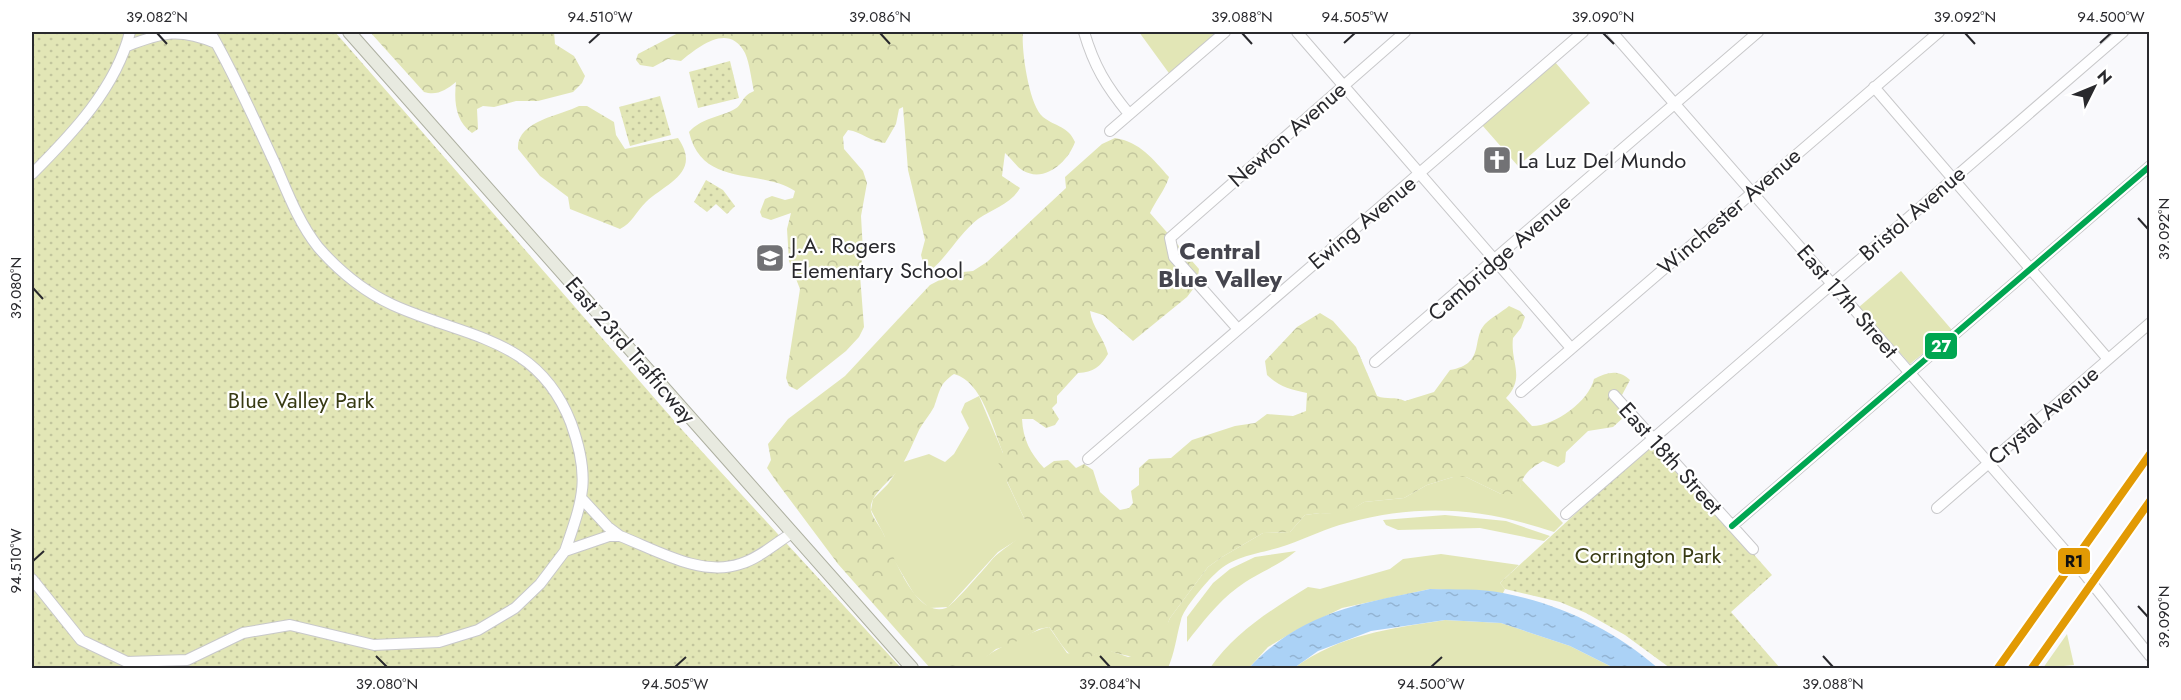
<svg xmlns="http://www.w3.org/2000/svg" width="2181" height="700" font-family="Jost,sans-serif">
<defs>
<pattern id="forest-crowns" width="20" height="18" patternUnits="userSpaceOnUse" patternTransform="scale(1.5)"><rect width="20" height="18" fill="#e2e6b6"/><path d="M2 6a3 3 0 1 1 6 0M12 15a3 3 0 1 1 6 0" fill="none" stroke="#c2c59d"/></pattern>
<pattern id="park-dots" width="8" height="8" patternUnits="userSpaceOnUse" patternTransform="scale(1.5)"><rect width="8" height="8" fill="#e2e6b6"/><path d="M2 2h.1M6 6h.1" fill="none" stroke="#c2c59d" stroke-width="1.8" stroke-linecap="round"/></pattern>
<pattern id="water-ripples" width="26" height="14" patternUnits="userSpaceOnUse" patternTransform="scale(1.5)"><rect width="26" height="14" fill="#abd2f6"/><path d="M2 4q2-2 4 0t4 0M15 11q2-2 4 0t4 0" fill="none" stroke="#93b4d3"/></pattern>
</defs>
<rect width="100%" height="100%" fill="#f9f9fc"/>
<path fill="#e2e6b6" d="M1139,32h82l-50,44z
M1555,62l35,41 -72,63 -36,-41z
M1901,271l51,59 -42,34 -51,-57z
M979,396l24,57 4,29 18,38 1,10 -3,6 -25,16 -50,55 -19,1 -15,-14 -26,-44 -4,-15 -13,-25 2,-11 15,-15 15,-22 26,-8 16,8 9,-8 15,-26 -8,-16 4,-9z
M1453,477h13l35,17 19,-6 1,-9 42,44 -9,9c-72,-24 -133,-29 -207,-9 -20,5 -40,15 -60,22 -25,9 -51,9 -71,28 -9,8 -33,36 -35,47 -5,18 -6,32 -13,48h-195c8,-13 60,-38 76,-41l18,26 20,5 18,-9 23,8 39,-11 -1,-19 4,-9 38,-51 14,-10 41,-24 27,-1 15,-17 15,-2 24,1 20,-12 40,-4 23,-13z
M1445,515l61,6 44,15 -6,5 -64,-13 -82,2 -12,-5 -3,-5z
M1296,551c-17,15 -40,22 -59,37 -20,15 -35,35 -50,54v-25l26,-34 17,-14 25,-12z
M1441,554l78,11 -19,18 5,6 -2,4 -73,-4 -88,19 -47,23 -27,16 -19,21h-39c25,-36 61,-58 98,-81l12,2 70,-20 13,-10z
M1445,620l56,3 69,23 44,22h-320c47,-34 95,-39 151,-48z
M2067,634l7,31 -31,3z"/>
<path fill="url(#forest-crowns)" fill-rule="evenodd" d="M370,32h184l1,12 19,12 11,20 -3,7 -9,9 -35,9h-22l-22,6 -11,-1 -6,3 1,20 -6,4c-17,-12 -18,-32 -16,-51 -10,8 -19,14 -32,10z
M680,32h343c-2,17 6,74 20,85 13,10 25,9 32,25 -7,20 -31,42 -53,28 -6,-4 -11,-12 -17,-17l-3,23 18,12c-9,16 -28,21 -42,31 -19,15 -30,37 -48,52l-5,-1 -4,-15 4,-15 -17,-70 -5,-63 -4,2 -3,15 -11,19c-14,-1 -23,-11 -37,-13l-5,7 1,12 19,22 4,12 -6,33 2,35 -3,24 4,52 -5,10 -13,14 -49,39 -8,-4 -3,-8 14,-89 -11,-28 -2,-32 4,-16 -20,7 -9,-3 -2,-5 5,-13 7,-3 13,4 8,-2 2,-7c-36,-23 -93,-3 -106,-59 13,-14 28,-14 44,-22 11,-5 7,-13 21,-19 -3,-12 -4,-27 -9,-38 -16,-31 -46,-7 -64,8l-13,-2 -15,8 -13,-2 -4,-5 2,-6z
M579,106h8l27,16 2,13 9,14 53,-11c24,35 -12,45 -32,64 -10,10 -14,21 -26,27l-50,-20 -2,-12 -28,-21 -22,-27c-2,-28 44,-34 61,-43z
M1115,138c25,4 38,21 54,39 -4,13 -13,23 -19,36l49,56 -2,15 -10,13 -54,44 -30,-26 -13,-4c2,16 14,27 18,43 -8,13 -14,18 -30,19l-21,23v7l-5,5 7,11 -4,6 -9,3 -13,-9h-11c1,20 8,34 22,49l10,-7 14,-1 8,8 8,-4 9,6 7,22 20,18 9,-2 4,-5 -2,-12 8,-6v-17l10,-9 22,-1 21,-18 43,-14 20,-3 12,-9 26,2 13,-5 1,-18c-17,-4 -27,-6 -40,-18l-2,-14 32,-34 23,-14 13,8 23,26 21,49c10,4 18,0 28,5l29,-9 16,-22c36,-6 21,-31 35,-46 7,-7 17,-12 24,-18l11,5 5,6 -4,11 -8,10c-3,25 13,39 -7,60l26,28c23,0 57,-25 62,-47 13,-7 25,-10 36,1l-8,15 4,20 -13,12 -25,4 -22,21 -1,10 -7,5 -15,-6c-12,7 -21,13 -23,28l-6,5h-13l-35,-17h-13l-26,8 -23,13 -40,4 -20,13 -24,-2 -15,2 -15,17 -27,1 -41,24 -14,10 -38,51c-5,10 -1,17 -3,28 -7,23 -48,7 -62,4 -6,2 -11,5 -17,8 -19,7 -29,-20 -39,-31l-10,2 -29,16 -14,4 -23,19h-43l-92,-104 -62,-83 -9,-13 4,-8 -3,-16 20,-25 57,-43 85,-91 23,-12 20,-2 14,-9 79,-74 -1,-11 37,-33zM954,374c28,7 39,55 49,79l-5,9 27,58c1,21 -23,26 -35,42 -7,8 -37,43 -44,46 -30,11 -53,-53 -62,-73 -3,-8 -11,-16 -13,-24 -3,-16 22,-32 30,-44 7,-12 12,-24 18,-37 4,-8 11,-15 15,-23 6,-16 5,-23 20,-33z"/>
<path fill="url(#park-dots)" d="M32,32h303l349,400 217,236h-869z
M730,61l9,37 -41,10 -9,-36z
M660,96l11,39 -41,11 -11,-39z
M706,180l17,10 12,16 -8,8 -11,-10 -9,8 -13,-10z
M1650,445l8,1 114,129 -41,37 49,56h-110l-45,-33 -39,-22 -26,-11 -55,-13 -5,-6z"/>
<path fill="url(#water-ripples)" d="M1430,589c24,1 50,-1 73,4 58,11 111,37 155,75h-44l-44,-22 -69,-23 -56,-3 -74,11 -53,20 -24,17h-45c52,-56 110,-64 181,-79z"/>
<g fill="none" stroke-linecap="round" stroke-linejoin="round">
<g stroke="#c8c8ca" stroke-width="12">
<path id="minor" d="M210,32c25,43 45,89 66,134 12,28 23,57 42,81 20,23 47,45 75,58 73,33 145,32 178,118 20,55 12,76 -6,128
M1084,32c10,34 22,54 45,82
M1297,32l274,316
M1612,32l462,529 76,95
M127,46c36,-14 52,-18 89,-3
M1874,87l234,272
M1110,131l115,-99
M32,174c40,-40 84,-86 98,-142
M1237,328l-63,-71 -4,-19 235,-206
M1375,362l383,-330
M1521,392l418,-360
M1614,395l139,154
M1088,459l495,-427
M583,500l25,27 12,9
M1937,508l213,-185
M1566,514l557,-482
M1732,526l418,-360
M32,579l49,61 46,22 60,-2 56,-27 47,-8 84,20 65,-3 39,-12 37,-22 25,-24 25,-33 44,-15h11c36,14 81,41 120,28 18,-5 36,-21 52,-31"/>
</g>
<g stroke="#adafa0" stroke-width="14">
<path id="major" d="M349,32l563,636"/>
</g>
<use href="#minor" stroke="#fefeff" stroke-width="10"/>
<use href="#major" stroke="#e8eae0" stroke-width="12"/>
<g stroke="#fff" stroke-width="10">
<path id="bus-1" d="M1732,526l418,-360"/>
</g>
<use href="#bus-1" stroke="#00a651" stroke-width="6"/>
<g stroke="#fff" stroke-width="12">
<path id="rail-1" d="M1998,668l152,-214
M2032,668l118,-167"/>
</g>
<use href="#rail-1" stroke="#e29a04" stroke-width="8"/>
</g>
<path fill="none" stroke="#29292d" stroke-width="2" d="M157,33l10,11M880,33l10,11M1242,33l10,11M1603,33l11,11M1965,33l10,11M589,43l11,-10M1344,43l11,-10M2100,43l11,-10M2138,218l10,11M33,288l10,11M33,561l11,-10M2138,606l10,11M376,656l11,11M1100,656l10,11M1823,656l10,11M675,667l11,-10M1431,667l11,-10"/>
<defs>
<g id="church-square" transform="scale(1.5)"><rect x="-9" y="-9" width="18" height="18" rx="4" fill="#727275" stroke="#fff"/><path d="M-1.2-6h2.4v3.5h3.3v2.4h-3.3V6h-2.4V-.1h-3.3v-2.4h3.3Z" fill="#fff"/></g>
<g id="school-square" transform="scale(1.5)"><rect x="-9" y="-9" width="18" height="18" rx="4" fill="#727275" stroke="#fff"/><path d="M0-5L7-2L0 1L-7-2ZM-4 1L0 2.5L4 1V4Q0 6-4 4Z" fill="#fff"/></g>
</defs>
<g fill-rule="evenodd">
<use href="#church-square" x="1497" y="160"/>
<use href="#school-square" x="770" y="258"/>
</g>
<g text-anchor="middle" stroke-width="4.5" stroke-linejoin="round" paint-order="stroke">
<g font-size="22" fill="#29292d" stroke="#fff">
<text transform="translate(1287 134) rotate(-41)" y="8">Newton Avenue</text>
<text transform="translate(1729 211) rotate(-41)" y="8">Winchester Avenue</text>
<text transform="translate(1912 213) rotate(-41)" y="8">Bristol Avenue</text>
<text transform="translate(1362 222) rotate(-40)" y="8">Ewing Avenue</text>
<text transform="translate(1499 257) rotate(-41)" y="8">Cambridge Avenue</text>
<text transform="translate(1848 301) rotate(49)" y="8">East 17th Street</text>
<text transform="translate(631 350) rotate(49)" y="8">East 23rd Trafficway</text>
<text transform="translate(2043 415) rotate(-41)" y="8">Crystal Avenue</text>
<text transform="translate(1671 458) rotate(48)" y="8">East 18th Street</text>
</g>
<g font-size="22" fill="#29292d" stroke="#fff" text-anchor="start">
<text x="1518" y="168">La Luz Del Mundo</text>
<text x="791" y="253">J.A. Rogers<tspan x="791" dy="25">Elementary School</tspan></text>
</g>
<g font-size="22" fill="#373a13" stroke="#fff">
<text x="301" y="408">Blue Valley Park</text>
<text x="1648" y="563">Corrington Park</text>
</g>
<g font-size="24" font-weight="bold" fill="#45454e" stroke="#fff">
<text x="1220" y="259">Central<tspan x="1220" dy="28">Blue Valley</tspan></text>
</g>
</g>
<g stroke="#fff" stroke-width="2">
<rect x="1924" y="332" width="34" height="28" rx="6" fill="#00a651"/>
<rect x="2057" y="547" width="34" height="28" rx="6" fill="#e29a04"/>
</g>
<g font-size="16" text-anchor="middle" font-weight="bold" fill="#fff">
<text x="1941" y="352">27</text>
</g>
<g font-size="16" text-anchor="middle" font-weight="bold" fill="#111">
<text x="2074" y="567">R1</text>
</g>
<rect width="2181" height="700" fill="none" stroke="#ffffff" stroke-width="66"/>
<g transform="translate(2094 87) rotate(47)" stroke="#ffffff" stroke-width="4.5" paint-order="stroke">
<path d="M0-4.5L10 22L0 15L-10 22Z" fill="#29292d"/>
<text y="-9" font-size="16" font-weight="bold" text-anchor="middle" fill="#29292d">N</text>
</g>
<rect x="33" y="33" width="2115" height="634" fill="none" stroke="#29292d" stroke-width="2"/>
<g font-size="15" text-anchor="middle" fill="#29292d">
<text x="157" y="22">39.082°N</text>
<text x="600" y="22">94.510°W</text>
<text x="880" y="22">39.086°N</text>
<text x="1242" y="22">39.088°N</text>
<text x="1355" y="22">94.505°W</text>
<text x="1603" y="22">39.090°N</text>
<text x="1965" y="22">39.092°N</text>
<text x="2111" y="22">94.500°W</text>
<text transform="translate(2164 229) rotate(-90)" y="5">39.092°N</text>
<text transform="translate(16 288) rotate(-90)" y="5">39.080°N</text>
<text transform="translate(16 561) rotate(-90)" y="5">94.510°W</text>
<text transform="translate(2164 617) rotate(-90)" y="5">39.090°N</text>
<text x="387" y="689">39.080°N</text>
<text x="675" y="689">94.505°W</text>
<text x="1110" y="689">39.084°N</text>
<text x="1431" y="689">94.500°W</text>
<text x="1833" y="689">39.088°N</text>
</g>
</svg>
